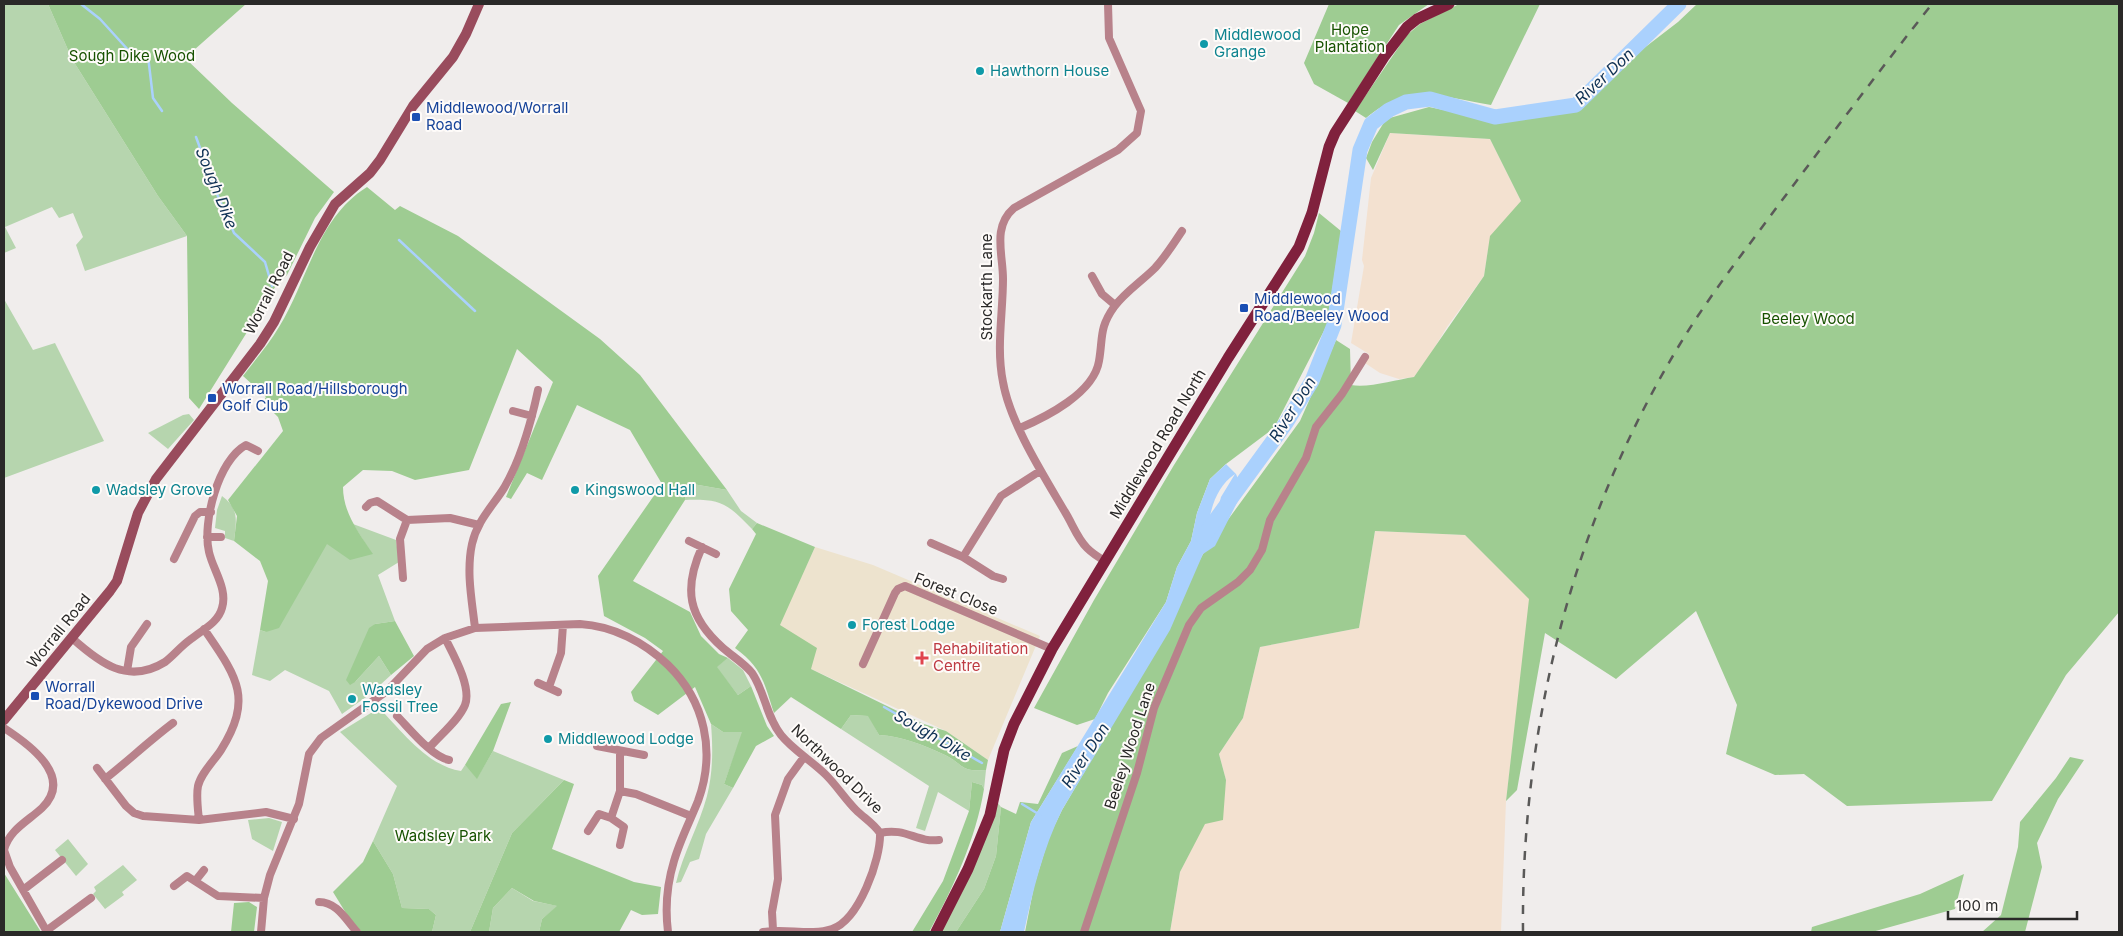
<svg xmlns="http://www.w3.org/2000/svg" width="2123" height="936" font-family="Inter,sans-serif">
<rect width="100%" height="100%" fill="#f0edec"/>
<path fill="#f3e1d0" d="M1390,133l100,6 31,62 -33,49 -4,26 -37,51 -17,28 -16,22 -15,2 -19,-6 -15,-10 4,-9 -18,-11 13,-77 -2,-6 9,-82z
M1375,531l90,4 65,64 -24,202 -5,131h-331l10,-60 46,-92 -7,-26 24,-36 17,-71 99,-19z"/>
<path fill="#ede3ce" d="M815,547l58,18 167,71 -52,124 -42,-29 -135,-62 -32,-44z"/>
<path fill="#b6d5ae" d="M4,4h44l24,55 86,137 29,40 -102,35 -9,-26 7,-8 -10,-24 -14,5 -7,-11 -47,20 11,21 -12,5z
M4,299l29,51 22,-7 49,98 -100,37z
M189,414l5,6 -26,29 -20,-16 35,-18z
M687,483l40,7 14,21 16,12 -5,6c-25,-26 -31,-30 -67,-29z
M222,496c18,13 14,26 12,45l-9,-3v-7l-10,-3 2,-18z
M353,524l43,16 3,22 -21,13 17,46 -20,3 -20,58 24,-26 12,19 -22,20 -27,19 -13,-23 -44,-21 -15,11 -18,-6 8,-45 6,2 67,-107 39,29z
M728,658l15,12 8,16 -13,9 -22,-28z
M379,708c22,22 48,58 82,63l4,-6 12,13 16,-27 71,29 -52,53 -42,99h-38l4,-17 -7,-6 -27,-1 -9,-34 -20,-33 24,-55 -57,-54z
M851,715l18,1 10,19c23,1 44,10 66,20 20,10 14,17 41,15l-2,19 -2,-4 -10,-3 -3,29 -31,-19 -13,39 -9,-3 13,-42 -88,-57z
M711,724l12,8h20l-19,52 9,4 -27,46 -7,25 -9,3 -9,20 -5,1c7,-30 23,-57 31,-87 6,-24 6,-47 4,-72z
M997,802l4,5 -5,49 -12,33 -28,43h-15z
M269,818l13,4 -9,29 -21,-12 -4,-19z
M68,839l20,25 -12,12 -21,-26z
M123,865l14,15 -15,12 2,3 -19,14 -12,-15 3,-3 -2,-4z
M512,888l21,13 25,5 -16,13 -3,13h-50l4,-24z"/>
<path fill="#9ecc92" d="M48,4h198l-61,54 47,45 102,89 -19,26 -28,57 -10,9 -78,125 -10,-11 -2,-162 -29,-40 -86,-137z
M1329,4h100l-30,21 -51,78 -34,-19 -10,-21z
M1459,4h81l-49,101c-52,-8 -79,-24 -125,13l-11,-7 52,-76 13,-11z
M1697,4h422v608l-53,63 -74,126 -145,5 -43,-32 -29,1 -49,-21 11,-49 -41,-94 -80,68 -71,-46 -28,157 -11,11 23,-202 -64,-64 -90,-4 -16,97 -99,19 -17,71 -24,36 7,26 -3,40 -18,4 -25,48 -10,60h-145l9,-46 15,-49 13,-27 56,-95 85,-161 97,-133 36,-81 14,9 1,36c18,3 44,-5 63,-8l70,-101 6,-40 31,-35 -31,-62 -100,-6 -17,37 -7,-12 6,-16 14,-23 43,-12 44,9 74,-2 49,-29 82,-63z
M367,187l28,23 5,-4 58,30 142,103 40,36 87,115 -40,-7 -2,17 -52,81 57,31 11,24 18,18 9,4 -11,9 21,28 13,-9 16,40 7,10 -18,10 -23,42 -9,-4 18,-52h-19l-12,-8 -16,-37 -37,28 -24,-14 -3,-9 32,-41 -18,-13 -41,-22 -6,-40 64,-92 -32,-54 -53,-25 -35,75 -15,-7 -16,26 -5,-2 47,-115 -36,-33 -48,121 -54,10 -23,-9 -29,-1 -20,17c0,26 16,46 30,67l-23,6 -23,-16 -48,84 -13,4 -6,-2 8,-49 -8,-20 -26,-20 3,-25 -9,-16 55,-69 -5,-14 -15,-15 3,-5 -23,-21c12,-16 26,-32 36,-49 29,-47 38,-109 88,-140z
M1319,213l22,18 -14,94 -53,103 -48,36 -16,15 -13,34 -6,28 -14,26 -11,35 -58,91 -13,26 -18,6 -43,-17 60,-108 80,-135 131,-209 9,-23z
M757,523l58,24 -35,78 37,23 -6,21 113,55 22,7 42,29 -2,10c-27,2 -21,-5 -41,-15 -22,-10 -43,-19 -66,-20l-11,-19 -17,-1 -10,14 -50,-32 -17,16c-10,-31 -12,-45 -39,-65l13,-18 -17,-19 -2,-22 27,-55 -4,-5z
M395,621l19,35 -23,19 -12,-19 -24,26 -5,3 -4,-5 23,-52 6,-4z
M511,702l-18,49 -16,28 -12,-14 36,-61z
M1078,746l-47,76 -31,110h-44l28,-43 12,-33 5,-49 15,7 4,-12 18,2 24,-51z
M2070,757l14,3 -26,39 -21,44 5,24 -17,65h-43l19,-17 17,-68 2,-25 36,-44z
M564,780l10,4 -22,65 82,33 27,5 -3,27 -16,1 -11,-5 -12,22h-80l3,-13 15,-13 -23,-5 -22,-13 -19,20 -4,24h-19l42,-99z
M972,782l10,3 2,4c-8,50 -31,99 -55,143h-17l31,-51 26,-70z
M373,841l20,33 9,34 27,1 7,6 -4,17h-70l-13,-14 -16,-26 30,-30z
M4,873l37,59 -37,-1z
M1964,874l-9,35 -83,23h-61l1,-5 108,-33z
M249,902l8,5 -3,25h-23l3,-29z"/>
<path fill="#aad1fd" fill-rule="evenodd" d="M1226,464l10,10 7,17 -28,55 -12,8 -33,76 -108,180c-19,39 -29,80 -38,122h-24l31,-110 135,-220 11,-35 14,-26 6,-28 13,-34zM1235,474l-14,23 -5,20 -8,10c3,-20 9,-41 27,-53z"/>
<g fill="none" stroke-linecap="round" stroke-linejoin="round">
<path stroke="#aad1fd" stroke-width="2.5" d="M81,4l19,15 30,33 18,4 5,42 9,13
M196,137l21,57 17,39 31,29 7,24
M399,240l76,71
M884,707l98,56
M1022,804l18,11"/>
<path stroke="#aad1fd" stroke-width="15" d="M1203,537l83,-114 26,-42 22,-56 26,-175 11,-26 18,-14 17,-8 24,-3 65,18 81,-12 103,-101"/>
<path stroke="#b8828b" stroke-width="8" d="M1092,276l10,18 13,11
M513,411l19,5
M1020,428c26,-11 74,-35 79,-67 4,-23 0,-33 15,-54 11,-15 28,-26 41,-39 11,-12 19,-25 27,-37
M366,507l4,-4 7,-2 30,19 43,-2 29,7
M207,537h14
M689,541l27,13
M931,543l32,14 30,19 10,3
M702,547c-19,42 -14,70 21,101 9,8 21,15 29,25 13,19 14,43 29,62 12,15 31,26 45,40 11,11 19,24 30,35 8,8 17,13 24,23
M963,557l38,-61 39,-25
M174,559l21,-43 5,-4h11
M1105,561c-7,-4 -13,-8 -18,-13 -10,-10 -15,-25 -22,-36 -21,-36 -55,-89 -62,-130 -7,-34 0,-69 0,-103 0,-25 -11,-52 11,-71l104,-58 19,-17 4,-22 -32,-73 -1,-34
M403,578l-3,-39 7,-19
M475,628c-3,-27 -9,-56 -3,-84 5,-23 20,-37 32,-56 17,-29 27,-65 34,-98
M73,639c27,24 55,46 92,23 9,-7 16,-16 26,-23 11,-9 27,-16 31,-31 6,-19 -9,-38 -13,-56 -7,-29 9,-92 37,-107l12,6
M863,664l32,-71 3,-4 7,-3 147,63
M127,671l4,-24 16,-23
M538,683l20,9
M549,687l12,-34 2,-28
M397,716c12,12 35,41 52,44
M4,728c23,15 71,48 38,80 -14,13 -33,22 -38,42l6,17 37,65
M597,746l47,9
M429,748c11,-13 30,-28 36,-43 7,-18 -12,-51 -20,-67
M97,768l29,38 8,7 9,3 56,4 67,-8 28,7
M105,779c23,-18 44,-38 68,-56
M620,791l16,3 55,22
M611,818l9,-27v-39
M199,820c-1,-10 -3,-24 -1,-34 3,-13 16,-25 23,-36 33,-53 15,-74 -17,-121
M588,831l11,-17 12,4 13,9 -4,18
M196,880l8,-10
M174,886l13,-10 31,20 46,2
M23,890l39,-30
M319,902c18,0 27,18 38,30
M773,930l-1,-18 6,-33 -3,-64 13,-36 16,-22
M46,931l45,-33
M261,932l3,-34 6,-23 29,-71 10,-50 12,-16 66,-47 40,-42 18,-11 30,-10 105,-4c33,2 64,18 88,41 37,36 48,87 30,136 -8,20 -18,39 -24,60 -7,23 -9,47 -6,71
M763,932c22,-4 48,4 69,-3 27,-9 49,-70 48,-96 26,-6 37,10 59,7
M1084,932l53,-159 17,-65 35,-83 12,-17 37,-26 12,-12 12,-20 8,-30 36,-62 10,-31 26,-33 23,-37"/>
<path stroke="#994c5d" stroke-width="10" d="M4,720l106,-129 7,-10 21,-68 18,-34 104,-135 14,-22 36,-75 25,-43 35,-31 10,-13 33,-54 40,-49 13,-23 13,-30"/>
<path stroke="#80213d" stroke-width="11" d="M936,932l32,-63 22,-54 14,-65 10,-26 38,-75 176,-291 71,-111 13,-34 17,-66 6,-14 49,-76 23,-30 10,-8 32,-15"/>
<path stroke="#5a5958" stroke-width="2.5" stroke-dasharray="9 9" stroke-linecap="butt" d="M1523,932c-2,-205 50,-412 157,-588 29,-48 64,-92 97,-137 51,-68 102,-136 155,-203"/>
</g>
<g fill="#0f9aa8" stroke="#fefbf9" stroke-width="2">
<circle cx="1204" cy="44" r="5"/>
<circle cx="980" cy="71" r="5"/>
<circle cx="96" cy="490" r="5"/>
<circle cx="575" cy="490" r="5"/>
<circle cx="852" cy="625" r="5"/>
<circle cx="352" cy="699" r="5"/>
<circle cx="548" cy="739" r="5"/>
</g>
<g fill="#1a4fb4" stroke="#fefbf9" stroke-width="2">
<rect x="411" y="112" width="10" height="10" rx="2.5"/>
<rect x="1239" y="303" width="10" height="10" rx="2.5"/>
<rect x="207" y="393" width="10" height="10" rx="2.5"/>
<rect x="30" y="691" width="10" height="10" rx="2.5"/>
</g>
<path fill="#e0444e" stroke="#fefbf9" stroke-width="2" d="M919.5 650.5h5v5h5v5h-5v5h-5v-5h-5v-5h5z"/>
<g text-anchor="middle" stroke-width="4" stroke-linejoin="round" paint-order="stroke">
<g font-size="15" fill="#175200" stroke="#fefbf9">
<text x="1350" y="35">Hope<tspan x="1350" dy="17">Plantation</tspan></text>
<text x="132" y="61">Sough Dike Wood</text>
<text x="1808" y="324">Beeley Wood</text>
<text x="443" y="841">Wadsley Park</text>
</g>
<g font-size="15" fill="#0d838f" stroke="#fefbf9" text-anchor="start">
<text x="1214" y="40">Middlewood<tspan x="1214" dy="17">Grange</tspan></text>
<text x="990" y="76">Hawthorn House</text>
<text x="106" y="495">Wadsley Grove</text>
<text x="585" y="495">Kingswood Hall</text>
<text x="862" y="630">Forest Lodge</text>
<text x="362" y="695">Wadsley<tspan x="362" dy="17">Fossil Tree</tspan></text>
<text x="558" y="744">Middlewood Lodge</text>
</g>
<g font-size="15" fill="#164399" stroke="#fefbf9" text-anchor="start">
<text x="426" y="113">Middlewood/Worrall<tspan x="426" dy="17">Road</tspan></text>
<text x="1254" y="304">Middlewood<tspan x="1254" dy="17">Road/Beeley Wood</tspan></text>
<text x="222" y="394">Worrall Road/Hillsborough<tspan x="222" dy="17">Golf Club</tspan></text>
<text x="45" y="692">Worrall<tspan x="45" dy="17">Road/Dykewood Drive</tspan></text>
</g>
<g font-size="15" fill="#2a2928" stroke="#fefbf9">
<text transform="translate(987 287) rotate(-90)" y="5">Stockarth Lane</text>
<text transform="translate(269 293) rotate(-63)" y="5">Worrall Road</text>
<text transform="translate(1158 444) rotate(-59)" y="5">Middlewood Road North</text>
<text transform="translate(956 594) rotate(22)" y="5">Forest Close</text>
<text transform="translate(59 631) rotate(-51)" y="5">Worrall Road</text>
<text transform="translate(1130 746) rotate(-72)" y="5">Beeley Wood Lane</text>
<text transform="translate(837 769) rotate(44)" y="5">Northwood Drive</text>
</g>
<g font-size="15" fill="#be3a42" stroke="#fefbf9" text-anchor="start">
<text x="933" y="654">Rehabilitation<tspan x="933" dy="17">Centre</tspan></text>
</g>
<g font-size="16" font-style="italic" fill="#0f3154" stroke="#fefbf9">
<text transform="translate(1604 76) rotate(-43)" y="6">River Don</text>
<text transform="translate(217 188) rotate(68)" y="6">Sough Dike</text>
<text transform="translate(1292 409) rotate(-58)" y="6">River Don</text>
<text transform="translate(933 735) rotate(30)" y="6">Sough Dike</text>
<text transform="translate(1085 755) rotate(-57)" y="6">River Don</text>
</g>
</g>
<rect width="2123" height="936" fill="none" stroke="#2a2928" stroke-width="10"/>
<path d="M1948 911v8h129v-8" fill="none" stroke="#2a2928" stroke-width="2.5"/>
<text x="1956" y="911" font-size="15" fill="#2a2928" stroke="#fefbf9" stroke-width="4" paint-order="stroke">100 m</text>
</svg>
